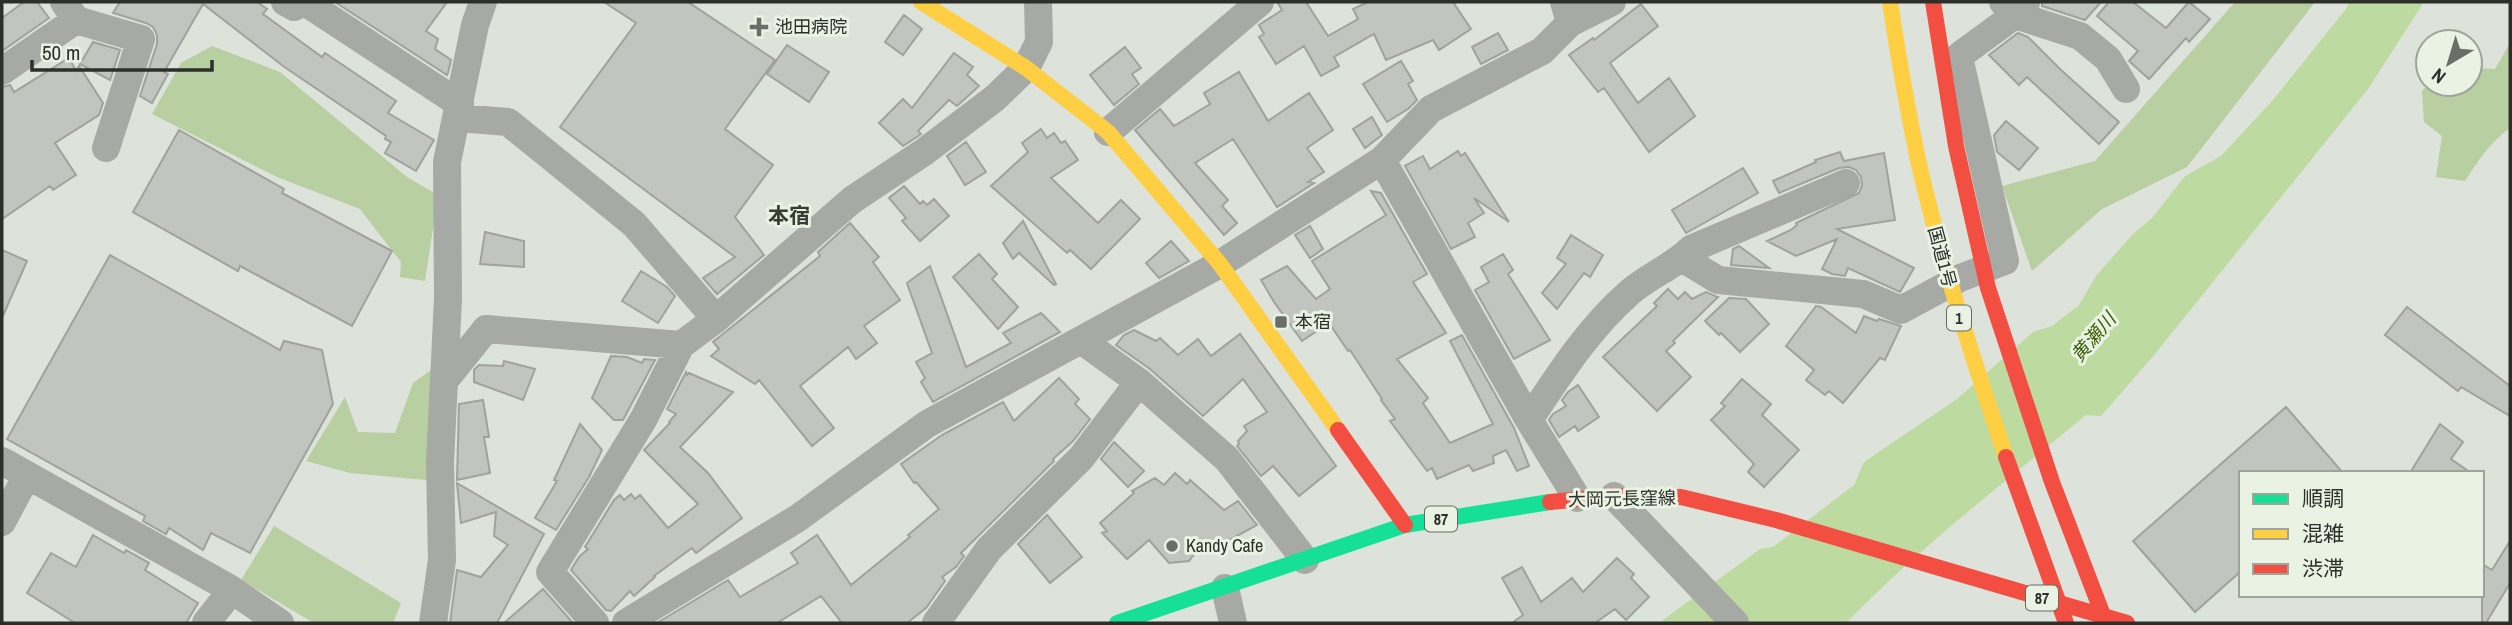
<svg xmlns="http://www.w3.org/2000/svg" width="2512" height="625" font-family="'Archivo Narrow','Noto Sans JP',sans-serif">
<rect width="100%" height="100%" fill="#dde2da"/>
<path fill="#b7cfa1" d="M2235,2h80l-128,165 -85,42 -70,62 -30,-85 93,-25z
M2510,43v85c-20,14 -32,33 -45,53l-29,-4 6,-41 -18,-14 -2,-31 7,-7h41v-16l25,1z
M212,46l68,26 127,105 31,18 -13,86 -25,-4 1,-15 -41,-53 -83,-32 -125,-63 29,-51z
M431,370l-1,101 -4,9 -76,-7 -44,-12 39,-64 13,35 37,1 18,-50z
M274,526l127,77 -8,20h-79l-73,-43z"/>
<path fill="#bddba1" d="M2349,2h75l-56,87 -213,265 -54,62 -15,-1c-81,67 -166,132 -240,208h-187l101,-74 13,-2 81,-62 10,-23 93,-63 76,-67 19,-6 27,-21 17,-29 37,-42 19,-16 33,-42 36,-20 52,-56 73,-91z"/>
<path fill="#c2c5bf" stroke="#9fa39c" stroke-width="2" d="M24,2h13l12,16 -47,33v-33z
M120,2h137l10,7 -4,5 59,43 3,-4 71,48 -8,12 46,27 -18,31 -31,-18 6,-11 -6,-3 1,-3 -103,-70 -80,-62 -39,68 4,2 -16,29 -12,-7 17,-52v-9l-4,-8 -7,-4 -33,-10z
M335,2h112l-21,29 12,8 -3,10 16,11 -3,13 -1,2z
M604,2h84l87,58 -50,69 48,36 -38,52 29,38 -47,39 -14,-16 32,-21 -175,-130 76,-104z
M1277,2h29l22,34 30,-17 -5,-10 15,-7h85l18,27 -32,21 -6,-10 -47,20 -12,-26 -40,23 5,9 -18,10 -17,-30 -28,18 -17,-27 5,-3 -5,-9 23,-15z
M2042,2h59l-16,18 -43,-14z
M2109,2h24l33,26 23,-26 21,17 -21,23 -3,-4 -37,41 -20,-18 9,-10 -41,-35z
M1641,4l17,22 -48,37 28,40 31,-25 26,38 -46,36 -45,-64 -6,4 -29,-37 24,-17 1,2z
M904,15l18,14 -19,26 -18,-13z
M1498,33l10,17 -27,14 -9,-17z
M2018,33l10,4 33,33 58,52 -20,22 -72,-67 -8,8 -30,-30z
M93,42l27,8 -10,30 -30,-16z
M787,45l42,27 -20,30 -42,-28z
M1125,47l16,21 -9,6 7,10 -25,21 -24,-30z
M954,53l19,14 -6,8 12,11 -22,20 -8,-6 -31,31 3,3 -18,12 -24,-23 24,-24 9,9z
M69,58l7,13 3,-5 24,37 -4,12 -44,28 21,32 -23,15 -3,-4 -48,33v-132l8,-2 4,7z
M1401,61l12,20 -5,3 9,16 -9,9 -21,13 -24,-38z
M1239,72l29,49 41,-28 24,37 -26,18 17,24 -16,10 6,1 -37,24 -44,-68 -38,24 33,37 -6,6 15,17 -13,12 -89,-105 25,-21 14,17 36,-22 -6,-11z
M1372,117l10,18 -17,13 -12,-19z
M2006,121l32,27 -19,22 -22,-18 -3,-17z
M1041,129l6,9 7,-5 7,10 4,-2 13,19 -27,18 47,45 23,-23 19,19 -49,50 -21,-19 -3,3 -76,-67 37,-34 -6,-9z
M179,130l105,59 -2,4 110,58 -40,75 -112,-60 -2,5 -105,-59z
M966,142l20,30 -21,13 -18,-29z
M1458,151l3,5 4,-3 44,69 -35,-24 10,15 -16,10 7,14 -24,12 -46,-83 18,-10 7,13z
M1840,152l4,9 40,-8 11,67 -58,9 77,39 -14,24 -52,-24 -3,8 -13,-2 -10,-5 15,-30 -41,17 -29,-15 24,-11 6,-5 -1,-2 63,-30 3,-7 -1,-9 -5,-7 -7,-3 -10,1 -60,25 -6,-12 43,-19 -1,-2z
M1743,168l15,25 -72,40 -14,-23z
M904,186l16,18 3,-3 4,4 7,-6 15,17 -29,25 -18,-20 4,-3 -17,-20z
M1371,191l10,2 46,81 -14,8 33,51 -49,26 31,39 -5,5 27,40 43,-19 -43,-83 12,-6 52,93 15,38 -12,5 -11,-21 -13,6 1,7 -21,8 -4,-6 -32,14 -5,-11 -5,3 -37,-50 5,-2 -14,-19 1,-1 -32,-49 -2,1 -19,-28 -27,18 -28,-39 -13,-22 26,-14 29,33 14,-10 -18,-28 74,-46z
M1023,221l33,63 -2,1 -35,-32 -6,6 -10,-16z
M850,223l29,34 -6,5 27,38 -36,26 13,17 -21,16 -8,-12 -48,39 34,42 -22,18 -53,-66 -4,4 -44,-28 8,-7 -6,-7 107,-86 -2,-4z
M1310,226l13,23 -13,9 -15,-23z
M485,232l39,9v26l-44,-3z
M1571,235l32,20 -13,22 -6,-4 -27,36 -15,-16 24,-29 -9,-6z
M1171,241l18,20 -30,17 -13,-15z
M1739,246l30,22 -38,-3 2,-16z
M2,250l25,11 -25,57z
M979,254l18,20 -5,5 26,28 -20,22 -45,-52z
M1503,254l10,16 -5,4 42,66 -36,19 -39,-69 14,-8 -8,-15z
M110,255l170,95 4,-9 38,9 11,54 -83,149 -39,-20 -8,17 -34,-22 -3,6 -23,-13 2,-5 -138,-77z
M930,266l36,101 45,-24 -8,-10 38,-20 19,19 -127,70 -12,-20 4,-4 -9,-16 16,-9 -25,-70z
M641,271l26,16 8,9 -17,27 -36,-22z
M1668,289l10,10 7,-7 7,7 14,-7 12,5 -45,44 2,2 -9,8 25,26 -34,34 -54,-54 54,-51 -3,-3z
M1729,298l17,1 23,25 -29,28 -19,-19 -2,2 -14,-14z
M1816,306l5,1 35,26 8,-17 13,5 2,-2 22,7 -16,34 -5,-2 -37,45 -14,-12 -4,4 -19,-15 8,-10 -28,-24z
M2407,307l103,79v30l-49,-29 -3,4 -73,-56z
M1134,330l22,11 4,-3 18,17 20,-16 13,17 29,-22 96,132 -37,30 -26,-30 -12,10 -24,-30 2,-2 -1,-3 9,-10 -3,-5 23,-14 -24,-33 -40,37 -53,-47 -34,-24 8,-10z
M611,356l16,1 15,6 2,-4 11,1 -32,60h-9l-22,-22z
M504,361l31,8 -12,31 -49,-18v-12l5,-5 24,1z
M686,372l1,3 2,-2 44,19 -53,55 28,26 34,45 -46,35 -4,-5 -38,28 1,1 -21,19 -4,-5 -19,20 -5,-1 -35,-40 8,-13 9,-8 -3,-2 29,-47 6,-5 4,5 7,-6 4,5 5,-4 28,33 30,-24 -54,-54 26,-27 -1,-1 7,-8 -9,-5z
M1059,378l20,21 -4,5 15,15 -17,22 -20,18 1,2 -93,92 3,3 -8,11 -14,10 3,4 -19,27 -19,15h-65l-21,-27 -44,27h-120l71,-43 12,17 58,-34 -7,-10 26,-18 34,50 59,-48 -2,-2 31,-26 -23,-27 -2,1 -13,-19 41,-29 61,-33 11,19z
M1742,379l29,25 -9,11 37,35 -35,37 -16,-15 6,-8 -43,-44 14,-14 -4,-3z
M1578,385l21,32 -21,14 -3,-5 -16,11 -10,-17 4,-6 13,-8 -4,-6 6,-8z
M483,400l6,37h-5l6,36 -33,7 2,-76z
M2286,407l57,66h-102v98l-46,41 -62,-71z
M580,424l22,26 -13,27 -33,53 -21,-12 22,-37 -3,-1z
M2440,424l23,18 -12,17 20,14h-61z
M1114,442l30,29 -16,16 -27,-28z
M1175,473l12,11 3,-4 34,30 14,-9 19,24 -49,27 -6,-8 -13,17 -20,2 -20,-23 -22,19 -25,-26 5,-2 -7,-8 34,-30 -2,-2 23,-13 9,7z
M457,483l87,51 -47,89h-47l7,-53 24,7 27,-32 -14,-9 2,-24 -35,11z
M1047,515l35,42 -32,26 -32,-39z
M93,535l31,18 2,-3 23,13 -4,7 53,33 -12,20h-111l-48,-30 24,-40 25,14z
M2510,541v42l-24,40h-4v-59l10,6z
M1617,558l17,16 -3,4 18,19 -23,23 -11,-11 -20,14h-83l11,-8 -21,-37 20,-11 19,35 31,-24 11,14z
M543,589l30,34h-69z"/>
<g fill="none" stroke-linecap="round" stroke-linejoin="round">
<path stroke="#a7a9a5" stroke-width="28" d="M285,2l9,5 11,-5 155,102
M2003,2l12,13 65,21 28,23 18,30
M76,20l65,19 -35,109
M1570,23l42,-21
M1959,56l56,-41 11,-13
M2,71l74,-51 -12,-18
M458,118l50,4 126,102 82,95
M1108,132l152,-130
M1382,160l147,260 48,78
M1682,258l36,22 145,14 38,16 59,-32 45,-17 -46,-204
M445,380l41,-51 195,16 35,-26 136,-119 72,-48 71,-54 31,-30 13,-26 -1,-40
M1139,382l88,77 78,101
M1529,420c30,-45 59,-91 100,-127 19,-17 44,-26 62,-44l155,-66
M2,461l227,127 51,35
M1614,496l121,127
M2,522l25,-47
M1225,588l8,35
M206,623l26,-33
M433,623l9,-63 -2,-97 8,-165 -1,-136 28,-137 8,-23
M595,623l-45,-51 93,-152 38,-75
M626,623l172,-105 129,-94 293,-160 162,-104 49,-51 111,-58 28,-28 -6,-21
M936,623l53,-74 92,-91 58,-76 -58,-42"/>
<path stroke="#16e098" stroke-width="16" d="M1117,623l288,-98 145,-23"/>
<path stroke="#ffcf43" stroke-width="16" d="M921,2l105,66 82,64 112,132 118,166"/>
<path stroke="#f24e42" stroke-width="16" d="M1338,430l67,95
M1550,502l64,-6 67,1 95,23 351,103"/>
<path stroke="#ffcf43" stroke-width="16" d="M1890,2c8,53 17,105 28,158 23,101 55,199 88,297"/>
<path stroke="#f24e42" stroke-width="16" d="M1933,2l23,144 32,142 64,194 54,141
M2006,457l60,166"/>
</g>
<g fill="#6b6e68" stroke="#eaf2e3" stroke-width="2.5">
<path d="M755.5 16.5h7v7h7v7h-7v7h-7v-7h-7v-7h7z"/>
<rect x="1274" y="315" width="14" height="14" rx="3.5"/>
<circle cx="1172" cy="546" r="7"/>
</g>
<g text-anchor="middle" stroke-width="6" stroke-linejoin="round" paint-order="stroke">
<g fill="#eaf2e3" stroke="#666a62" stroke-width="2">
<rect x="1947" y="305.5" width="24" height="25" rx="5"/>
<rect x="1425" y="506.5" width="32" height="25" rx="5"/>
<rect x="2026" y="585.5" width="32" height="25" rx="5"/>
</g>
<g font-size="16" font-weight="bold" fill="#2d302a">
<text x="1959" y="324">1</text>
<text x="1441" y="525">87</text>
<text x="2042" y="604">87</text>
</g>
<g font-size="18" fill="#2d302a" stroke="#eaf2e3" text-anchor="start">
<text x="775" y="33">池田病院</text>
<text x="1295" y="328">本宿</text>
<text x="1186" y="552">Kandy Cafe</text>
</g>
<g font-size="18" fill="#2d302a" stroke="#eaf2e3">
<text transform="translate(1942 257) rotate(75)" y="6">国道1号</text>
<text transform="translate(1622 499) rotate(-1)" y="6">大岡元長窪線</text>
</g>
<g font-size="19" font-style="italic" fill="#3b5e07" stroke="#eaf2e3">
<text transform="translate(2093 337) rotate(-50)" y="7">黄瀬川</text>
</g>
<g font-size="21" font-weight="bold" fill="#363c31" stroke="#eaf2e3">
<text x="789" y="223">本宿</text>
</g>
</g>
<rect width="2512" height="625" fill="none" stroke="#2d302a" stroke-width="7"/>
<rect x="2239" y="471" width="245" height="126" fill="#eaf2e3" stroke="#9ea499" stroke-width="2"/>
<rect x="2253" y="494" width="35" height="10" fill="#16e098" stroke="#9ea499" stroke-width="2"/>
<text x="2302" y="506" font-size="21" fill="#2d302a">順調</text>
<rect x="2253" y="529" width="35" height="10" fill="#ffcf43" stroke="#9ea499" stroke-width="2"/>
<text x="2302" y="541" font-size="21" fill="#2d302a">混雑</text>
<rect x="2253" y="564" width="35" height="10" fill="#f24e42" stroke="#9ea499" stroke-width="2"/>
<text x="2302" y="576" font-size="21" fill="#2d302a">渋滞</text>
<g transform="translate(2449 63) rotate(218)"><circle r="33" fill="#eaf2e3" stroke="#9ea499" stroke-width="2"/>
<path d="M0-5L12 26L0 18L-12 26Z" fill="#6b6e68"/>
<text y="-10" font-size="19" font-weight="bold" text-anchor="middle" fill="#2d302a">N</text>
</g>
<path d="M32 60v10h180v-10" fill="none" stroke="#2d302a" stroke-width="3.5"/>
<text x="42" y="60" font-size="21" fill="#2d302a" stroke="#eaf2e3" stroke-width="5" paint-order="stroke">50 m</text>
</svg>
